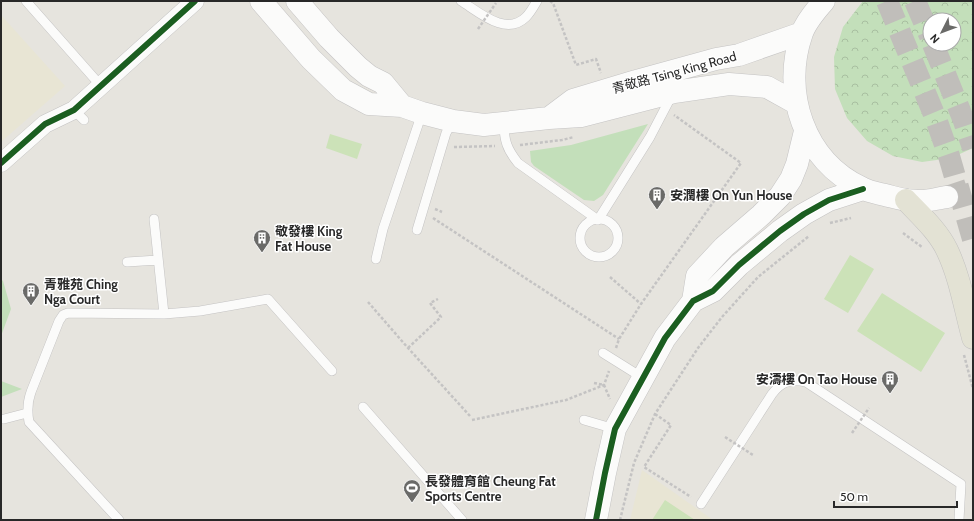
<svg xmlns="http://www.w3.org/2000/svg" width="974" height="521" font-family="Cabin,'Noto Sans TC',sans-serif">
<defs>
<pattern id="forest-crowns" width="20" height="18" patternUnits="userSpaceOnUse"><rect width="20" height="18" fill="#c3dfba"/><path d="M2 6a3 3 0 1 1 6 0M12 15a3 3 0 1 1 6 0" fill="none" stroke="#a8bfa0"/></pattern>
</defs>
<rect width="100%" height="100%" fill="#e6e4de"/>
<path fill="#e8e5d4" d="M1,15l64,71 -64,56z
M642,470l71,50h-83z"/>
<path fill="#c3dfba" d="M648,124l-45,71 -9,6 -10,-1 -50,-34 -3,-4 -1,-11 41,-6z
M1,279l2,2 8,28 -10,27z
M1,381l21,8 -21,8z"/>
<path fill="url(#forest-crowns)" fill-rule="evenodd" d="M863,1h110v147l-22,10 -29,4 -29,-6 -26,-15 -20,-23 -12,-29 -1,-32 9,-30zM930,20h24v24h-24z"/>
<path fill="#cce2b8" d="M330,134l32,10 -5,15 -31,-11z
M850,255l24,14 -26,44 -24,-14z
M882,293l63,40 -24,39 -64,-41z
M665,500l30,20h-43z"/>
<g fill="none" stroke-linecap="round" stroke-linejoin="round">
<path stroke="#c0beba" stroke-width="22" stroke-dasharray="22 11" stroke-linecap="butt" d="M947,197l26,-9"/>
<path stroke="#c0beba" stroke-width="22" stroke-dasharray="22 11" stroke-linecap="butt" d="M887,1l49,118 13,37 24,83
M915,1l15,35
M933,44l31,77 9,27"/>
<g stroke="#c4c3c3" stroke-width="10">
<path id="lane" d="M26,1l75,85
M461,1c18,11 45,36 65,16 5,-5 8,-11 11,-16
M74,110l10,10
M504,123c0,18 3,26 14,40l80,57 52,-83 22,-42
M154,219l10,95
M580 238a19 19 0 1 1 38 0a19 19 0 1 1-38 0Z
M417,230l29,-97 7,-12
M376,259l7,-30 39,-116
M127,262l31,-2
M603,353l40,25
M363,407l99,113
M4,419l23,-6
M584,420l31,9
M701,504l71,-110c10,-13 18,-15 34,-12l155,102 -2,36
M119,520l-90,-98c-2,-11 -2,-19 2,-30l28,-71 4,-6 5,-2 96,1 36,-3 68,-12 64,72"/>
</g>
<g stroke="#c4c3c3" stroke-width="19">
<path id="street" d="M1,163l44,-39 29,-14 121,-109"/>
</g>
<g stroke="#c4c3c3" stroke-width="23">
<path id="secondary" d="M261,1l50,58 32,31 26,14 33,2 20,7 31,8 31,4 65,-7 32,-2 93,-24 55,-8 38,3 29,16
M297,1l32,37 29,29 11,9 14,7 19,23
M824,1c-8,9 -18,21 -22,32 -21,59 2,128 60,155 7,4 15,5 23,7 12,3 23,7 36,6 8,0 18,-3 26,-4
M549,118l24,-18 63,-19 80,-22 23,-4 63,-22
M693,301l4,-25 27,-29 37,-32 19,-19 11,-17 6,-15 8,-33
M596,520l9,-47 10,-44 50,-91 28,-37 20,-10 26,-26 41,-34 24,-17 25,-14 34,-11"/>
</g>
<g stroke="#c3c2c0" stroke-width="23">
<path id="primary" d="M906,200c14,15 32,31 41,50 13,27 18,59 26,88"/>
</g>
<path stroke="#c4c3c3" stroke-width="2.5" stroke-dasharray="3 2" stroke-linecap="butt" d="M550,1l3,2 23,62 20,-6 5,14
M520,145l42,-5 12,-3
M454,147l41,-1
M435,209l7,3
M433,218l186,121
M830,223l21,-5
M903,233l19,14
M610,277l31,27
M368,302l40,46 62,68
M408,348l33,-31 -11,-14 8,-4
M616,348l3,-9 22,-35 100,-141 -67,-48
M964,355l9,34
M594,383l10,2 6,14
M655,414l16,11 -27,42 47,30
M472,420l94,-20 38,-15 5,-14
M620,520l14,-57 21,-49 43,-66 24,-31 36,-40 51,-41"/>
<use href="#lane" stroke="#fbfbfa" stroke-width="9"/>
<use href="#street" stroke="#fbfbfa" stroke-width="18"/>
<use href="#secondary" stroke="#fbfbfa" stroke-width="22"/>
<use href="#primary" stroke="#e3e2d4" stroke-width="22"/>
<path stroke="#c4c3c3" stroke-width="2.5" stroke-dasharray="3 2" stroke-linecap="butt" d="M478,29l18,-26
M852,433l17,-25
M725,437l28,18"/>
<g stroke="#fff" stroke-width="8">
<path id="cycleway" d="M1,163l44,-39 29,-14 121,-109
M596,520l9,-47 10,-44 50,-91 28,-37 20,-10 26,-26 41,-34 24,-17 25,-14 34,-11"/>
</g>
<use href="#cycleway" stroke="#1b5e20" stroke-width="6"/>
</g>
<defs>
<g id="building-pin" transform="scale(0.9)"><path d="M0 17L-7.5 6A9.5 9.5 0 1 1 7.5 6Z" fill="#6a6a68" stroke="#fff"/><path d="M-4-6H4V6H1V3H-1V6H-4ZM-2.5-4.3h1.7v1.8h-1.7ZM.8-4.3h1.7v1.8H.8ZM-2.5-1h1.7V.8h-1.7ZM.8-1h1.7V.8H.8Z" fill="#fff"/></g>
<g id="stadium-pin" transform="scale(0.9)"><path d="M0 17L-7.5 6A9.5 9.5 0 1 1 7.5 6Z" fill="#6a6a68" stroke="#fff"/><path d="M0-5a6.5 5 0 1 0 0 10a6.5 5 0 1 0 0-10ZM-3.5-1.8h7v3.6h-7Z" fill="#fff"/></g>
</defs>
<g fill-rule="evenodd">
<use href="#building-pin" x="657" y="195"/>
<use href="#building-pin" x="262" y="238"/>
<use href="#building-pin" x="31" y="291"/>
<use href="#building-pin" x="890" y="379"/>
<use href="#stadium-pin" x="412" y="488"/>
</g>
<g text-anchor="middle" stroke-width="3" stroke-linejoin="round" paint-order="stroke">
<g font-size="13" fill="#282828" stroke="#fff">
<text transform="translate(674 72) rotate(-15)" y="5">青敬路 Tsing King Road</text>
</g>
<g font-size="13" font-weight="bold" fill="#282828" stroke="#fff" text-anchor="start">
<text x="670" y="200">安潤樓 On Yun House</text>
<text x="275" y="236">敬發樓 King<tspan x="275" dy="15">Fat House</tspan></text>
<text x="44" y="289">青雅苑 Ching<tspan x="44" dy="15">Nga Court</tspan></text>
<text x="877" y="384" text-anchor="end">安濤樓 On Tao House</text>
<text x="425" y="486">長發體育館 Cheung Fat<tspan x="425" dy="15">Sports Centre</tspan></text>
</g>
</g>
<rect width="974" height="521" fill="none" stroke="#282828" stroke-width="4"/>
<g transform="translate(942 32) rotate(228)"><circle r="19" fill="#ffffff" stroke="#a9a9a9"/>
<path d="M0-3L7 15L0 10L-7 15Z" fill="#6a6a68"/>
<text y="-6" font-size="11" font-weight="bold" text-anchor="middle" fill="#282828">N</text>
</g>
<path d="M834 501v6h123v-6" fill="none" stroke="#282828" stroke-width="2"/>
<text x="840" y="501" font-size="12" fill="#282828" stroke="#ffffff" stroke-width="3" paint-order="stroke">50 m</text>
</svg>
